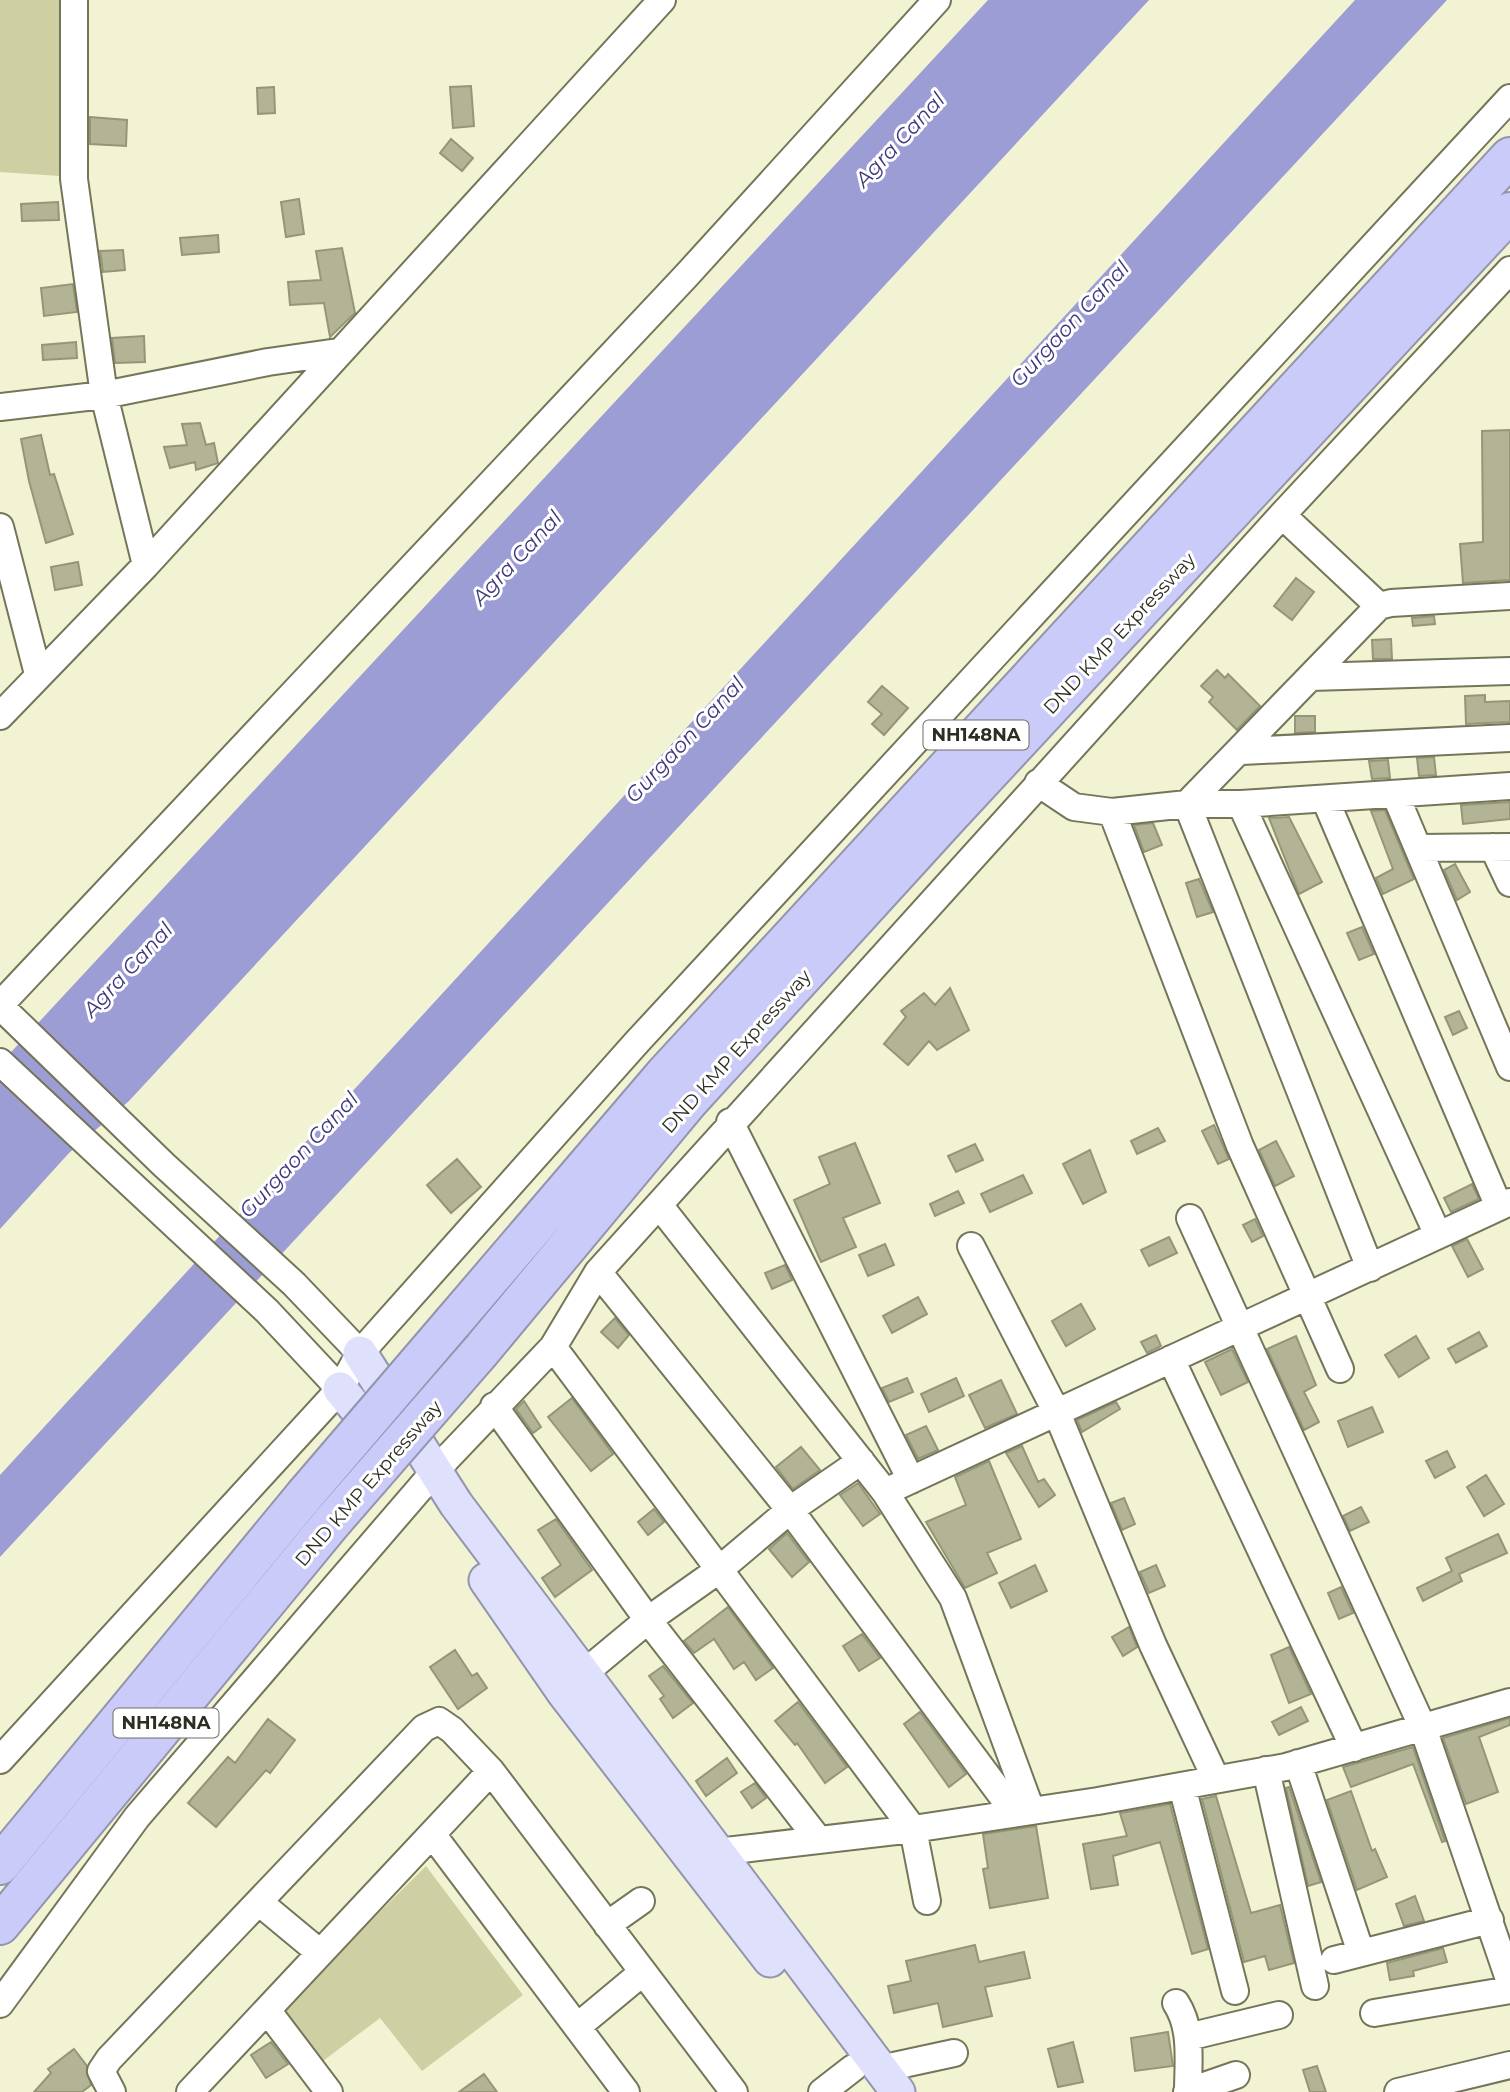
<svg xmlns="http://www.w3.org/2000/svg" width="1510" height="2092" font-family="Montserrat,sans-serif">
<rect width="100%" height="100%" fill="#f2f3d3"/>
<path fill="#cecfa2" d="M0,0h70l-10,176 -60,-4z
M426,1866l97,129 -101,76 -42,-53 -61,46 -39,-53z"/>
<path fill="#9d9dd5" d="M988,0h161l-1020,1101 -60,52 -69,76v-165z
M1355,0h92l-1447,1557v-82z"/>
<path fill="#b3b495" stroke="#959678" stroke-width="2" d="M471,86l3,40 -21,2 -3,-41z
M274,87l1,26 -17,1 -1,-26z
M90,117l37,3 -1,26 -36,-2z
M451,139l22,19 -11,13 -22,-18z
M299,199l5,35 -18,3 -5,-35z
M58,202l1,18 -37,1 -1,-17z
M218,235l1,17 -37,3 -2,-17z
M342,248l13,65 -25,24 -6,-34 -34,2 -2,-23 33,-2 -5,-29z
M123,250l2,20 -22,2 -3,-21z
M73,284l4,28 -33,4 -3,-28z
M144,336l1,26 -30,1 -3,-25z
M76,342l1,16 -34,2 -1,-15z
M200,423l6,22 8,-2 4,20 -22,7 -1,-8 -25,6 -6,-21 23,-2 -5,-21z
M1510,430v150l-47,3 -3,-39 23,-2 -1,-111z
M41,435l9,40 4,-1 19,60 -27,9 -17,-62 -8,-42z
M78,562l4,23 -27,5 -4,-23z
M1296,578l18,14 -22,28 -18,-14z
M1434,616l1,8 -22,2 -1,-8z
M1391,639l1,20h-19l-1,-19z
M1217,670l8,8 3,-4 32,32 -23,24 -28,-28 4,-5 -12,-11z
M882,686l26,22 -24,27 -12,-11 10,-10 -14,-12z
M1485,695v7l25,-1v21l-44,2 -1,-28z
M1295,716h20v16l-20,1z
M1434,757l2,18 -17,1 -2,-18z
M1388,760l2,18 -18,1 -3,-18z
M1510,802v17l-47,5 -2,-19z
M1385,810l29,69 -31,15 -7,-16 17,-9 -22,-58z
M1289,817l33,65 -23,12 -30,-76z
M1153,823l9,22 -18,7 -10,-27z
M1455,864l15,28 -13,8 -13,-30z
M1199,879l14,33 -16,5 -11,-34z
M1362,927l12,27 -15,6 -12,-27z
M950,988l19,42 -32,20 -8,-9 -21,24 -24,-21 22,-27 -5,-6 23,-18 11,12z
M1459,1011l8,17 -14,7 -8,-18z
M1214,1125l15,34 -11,5 -16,-33z
M1158,1128l7,13 -28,13 -6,-13z
M1276,1141l18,35 -19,10 -16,-36z
M855,1143l25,60 -37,15 13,29 -35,15 -27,-62 36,-16 -11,-27z
M975,1144l8,16 -27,12 -8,-16z
M1090,1150l16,42 -23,12 -20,-40z
M457,1159l24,28 -30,26 -24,-28z
M1023,1175l9,18 -42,19 -9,-18z
M1472,1184l7,15 -28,13 -7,-14z
M958,1191l6,12 -29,13 -5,-12z
M1255,1219l8,17 -11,6 -9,-17z
M1169,1237l8,16 -28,13 -8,-16z
M1467,1239l16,30 -15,8 -16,-31z
M885,1244l9,21 -26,11 -9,-21z
M785,1265l7,15 -20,9 -7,-16z
M918,1297l9,17 -35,19 -9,-17z
M1081,1304l14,25 -29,17 -14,-25z
M615,1318l14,17 -11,13 -17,-16z
M1479,1332l8,14 -31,17 -8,-14z
M1156,1335l5,11 -14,7 -6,-11z
M1296,1336l20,49 -12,7 15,30 -15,8 -37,-81z
M1416,1336l13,22 -30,19 -14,-22z
M1232,1349l16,33 -27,13 -16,-33z
M907,1378l6,14 -24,10 -7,-14z
M956,1378l8,18 -35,16 -8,-18z
M1001,1380l16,34 -32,14 -16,-33z
M572,1398l41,56 -22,17 -43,-54z
M524,1401l17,26 -8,6 -17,-24z
M1116,1402l4,7 -38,23 -5,-12z
M1372,1407l11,25 -35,15 -10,-26z
M926,1426l12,24 -20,9 -12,-24z
M1022,1446l16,36 6,-3 11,16 -16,12 -33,-54z
M801,1447l19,23 -27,19 -17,-22z
M1447,1451l8,16 -20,11 -9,-17z
M989,1461l32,78 -34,14 10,20 -32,15 -39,-66 40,-17 -11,-28z
M1486,1475l18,29 -20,12 -17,-29z
M858,1483l22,31 -17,12 -23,-31z
M1124,1498l11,26 -13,6 -11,-27z
M1361,1507l8,15 -19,9 -7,-15z
M654,1509l10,13 -16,13 -10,-13z
M556,1519l36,51 -37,27 -13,-19 19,-13 -23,-35z
M787,1533l22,29 -17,15 -23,-28z
M1498,1534l9,19 -48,21 3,7 -39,20 -6,-13 35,-17 -6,-13z
M1035,1565l12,26 -36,17 -12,-25z
M1156,1565l9,21 -16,7 -9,-21z
M1341,1587l12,26 -14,6 -11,-26z
M728,1607l45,61 -17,12 -12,-18 -10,7 -20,-30 -20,14 -10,-12z
M1129,1627l8,20 -14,9 -11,-19z
M862,1634l18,24 -21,13 -16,-25z
M1289,1647l22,47 -22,9 -18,-48z
M455,1650l17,26 5,-3 10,15 -29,21 -28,-42z
M663,1666l30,37 -20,15 -13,-19 4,-3 -15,-20z
M798,1702l49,65 -22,16 -28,-40 -2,2 -20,-24z
M1301,1707l7,14 -29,14 -7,-13z
M920,1712l46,62 -17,13 -45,-63z
M1510,1718v7l-31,12 19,55 -32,12 -23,-66z
M268,1719l27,21 -25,33 -4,-3 -50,57 -28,-24 40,-46 7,6z
M1413,1747l32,94 -3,1 -29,-78 -62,23 -8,-20z
M727,1758l10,15 -31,23 -10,-15z
M755,1783l11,15 -14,10 -11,-16z
M1289,1787l32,95 -13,4 -22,-98z
M1351,1791l21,60 3,-2 12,28 -30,13 -30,-90z
M1216,1796l35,117 29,-8 14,58 -25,7 -4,-14 -21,6 -42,-163z
M1170,1804l38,145 -16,5 -32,-112 -47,14 5,29 -27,4 -8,-45 44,-8 -7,-23z
M1036,1826l12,72 -58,10 -7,-39 5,-1 -5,-34z
M1415,1896l9,25 -20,5 -8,-22z
M975,1945l4,17 45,-10 6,26 -45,9 7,29 -49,11 -5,-24 -44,10 -6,-27 23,-5 -5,-20z
M1443,1948l4,14 -34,9 1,5 -24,4 -3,-17z
M1168,2032l5,34 -38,5 -4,-33z
M271,2042l17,22 -22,14 -15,-23z
M1073,2042l10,40 -25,5 -10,-38z
M74,2049l13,17 4,19 -9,7h-48l17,-19 -3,-4z
M1317,2066l9,26h-16l-7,-22z
M484,2074l13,18h-38z"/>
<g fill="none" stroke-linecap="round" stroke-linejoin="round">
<g stroke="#747559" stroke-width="30">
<path id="minor" d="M74,0v179l30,216 42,170
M0,407l104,-12 164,-33 70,-10
M1282,515l97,91
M0,527l38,147
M1311,677l199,-6
M0,716l146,-151 516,-565
M1242,751l268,-13
M1038,783l36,24 38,5 75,-8h54l269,-18
M1395,794l115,273
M1325,799l174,408
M1241,804l197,431
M1112,812l128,334 100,223
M1493,847l17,36
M1420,848l90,-1
M0,1005l686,-729 251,-276
M0,1006l164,159 130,119 66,69
M0,1062l267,249 73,78
M730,1122l181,358
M659,1205l226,287 68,106 78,212
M1190,1218l233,510 87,254
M971,1246l86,167 96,232 63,134
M1370,1268l-183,-464 192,-198 12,-3 119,-7
M598,1272l192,238 224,302
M553,1347l360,482 14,72
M1171,1359l183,389
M494,1406l154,214 170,219
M885,1492l625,-290
M583,1674l65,-54 72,-51 70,-59 71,-49
M0,1760l340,-371 20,-36 277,-311 873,-944
M1298,1763l63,190
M1266,1770l49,216
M1182,1786l53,205
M432,1834l194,258
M717,1852l196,-23 185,-28 188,-34 224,-65
M260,1903l59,49
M607,1925l34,-24
M1334,1960l156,-40
M1176,2003c17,26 12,59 12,89
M0,2004l137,-187 298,-346 118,-124 45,-75 684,-757 228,-245
M267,2010l62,82
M1374,2013l136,-23
M577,2027l66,-55
M1188,2037l91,-22
M880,2069l74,-16
M112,2092l-11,-21 8,-12 315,-331 15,-7 13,9 39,41 243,321
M190,2092l301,-321
M822,2092l31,-24
M1187,2092l49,-17
M1398,2092l112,-27"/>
</g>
<g stroke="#9394ad" stroke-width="37">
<path id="major" d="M360,1353l96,151 442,588
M340,1389l43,52
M486,1580l78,113 206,267"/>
</g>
<g stroke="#9394ad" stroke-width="42">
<path id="highway" d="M453,1322l212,-248 845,-917
M480,1352l208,-250 261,-286 561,-604
M0,1865l304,-369
M0,1925l333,-404"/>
</g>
<use href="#minor" stroke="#fff" stroke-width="26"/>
<use href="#major" stroke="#dfe0fb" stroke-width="33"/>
<use href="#highway" stroke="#cacbf8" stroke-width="38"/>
<g stroke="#9394ad" stroke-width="42" stroke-linecap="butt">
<path id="highway-bridge" d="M304,1496l149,-174
M333,1521l147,-169"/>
</g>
<use href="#highway-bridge" stroke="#cacbf8" stroke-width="38"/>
</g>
<g text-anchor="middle" stroke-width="6" stroke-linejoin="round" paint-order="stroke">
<g fill="#fff" stroke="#6c6d64" stroke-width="2">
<rect x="923.5" y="720.5" width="105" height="29" rx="5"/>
<rect x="113.5" y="1708.5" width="105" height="29" rx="5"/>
</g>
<g font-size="18" font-weight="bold" fill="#2d2e22">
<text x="976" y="741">NH148NA</text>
<text x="166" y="1729">NH148NA</text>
</g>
<g font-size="19" fill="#2d2e22" stroke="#fff">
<text transform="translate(1119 633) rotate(-47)" y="7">DND KMP Expressway</text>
<text transform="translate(736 1051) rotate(-48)" y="7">DND KMP Expressway</text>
<text transform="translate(368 1483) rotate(-49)" y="7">DND KMP Expressway</text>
</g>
<g font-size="21" font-style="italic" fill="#3f387c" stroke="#fff">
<text transform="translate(900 140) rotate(-47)" y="7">Agra Canal</text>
<text transform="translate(1070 324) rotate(-47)" y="7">Gurgaon Canal</text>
<text transform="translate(517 558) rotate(-47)" y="7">Agra Canal</text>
<text transform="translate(685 740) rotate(-47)" y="7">Gurgaon Canal</text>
<text transform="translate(128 970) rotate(-47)" y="7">Agra Canal</text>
<text transform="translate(299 1155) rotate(-47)" y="7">Gurgaon Canal</text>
</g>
</g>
</svg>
